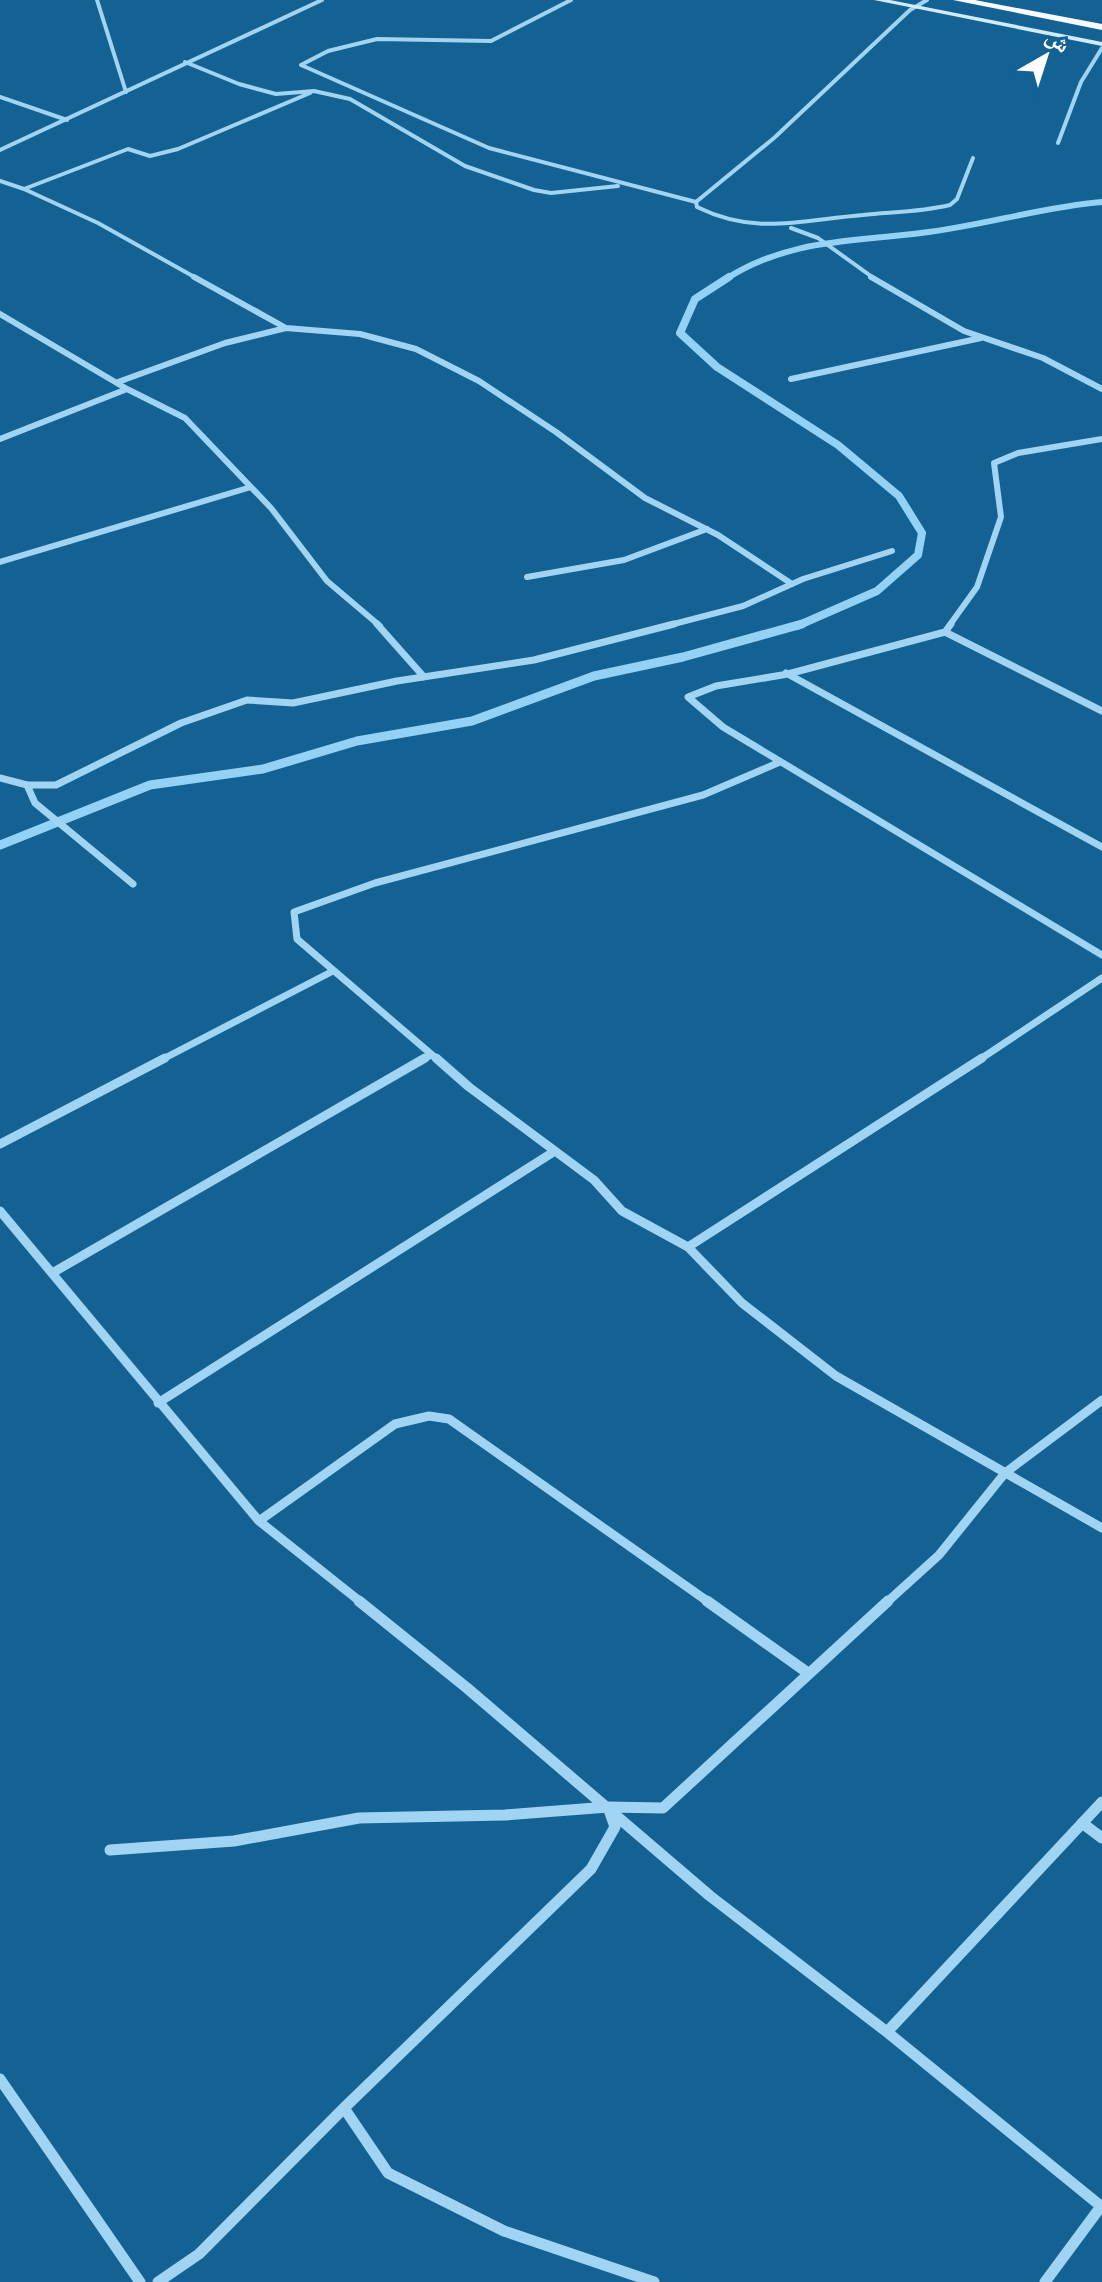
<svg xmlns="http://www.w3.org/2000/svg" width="1102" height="2282" viewBox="0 0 1102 2282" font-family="'Roboto Condensed','Noto Naskh Arabic',sans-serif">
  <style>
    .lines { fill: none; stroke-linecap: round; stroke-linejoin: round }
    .stream-far2 { stroke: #93d2f5; stroke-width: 6 }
    .stream-far1 { stroke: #93d2f5; stroke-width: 8 }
    .stream { stroke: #93d2f5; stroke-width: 9 }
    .minor-far4 { stroke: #a1d4f2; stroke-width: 4 }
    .minor-far3 { stroke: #a1d4f2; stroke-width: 6 }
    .minor-far2 { stroke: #a1d4f2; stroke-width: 7 }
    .minor-far1 { stroke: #a1d4f2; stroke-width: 9 }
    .minor { stroke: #a1d4f2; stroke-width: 11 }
    .secondary { fill: #d0ebfc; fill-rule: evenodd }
    .trunk { fill: #f6fbff; fill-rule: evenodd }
  </style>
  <rect width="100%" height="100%" fill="#136293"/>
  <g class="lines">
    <!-- stream-far2 -->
    <path class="stream-far2" d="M726,279C788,239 852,242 921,233C982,226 1041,207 1102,202"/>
    <!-- stream-far1 -->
    <path class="stream-far1" d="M729,277L695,299L680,333L717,367L838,445L899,496L922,533L918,555L877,591L797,626"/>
    <!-- stream -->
    <path class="stream" d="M0,845L150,785L263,769L357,741L472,721L594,676L683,657L802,624"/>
    <!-- minor-far4 -->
    <path class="minor-far4" d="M97,0L126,92
      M571,0L491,41L377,39L328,51L301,65L489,148L696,202L697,207C756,236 801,220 863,215C892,212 921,212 950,205L957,199L973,158
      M185,62L239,84L276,94L314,91L350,99L465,166L534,190L551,193L618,186
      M0,97L67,120
      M1058,143L1081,82L1102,48
      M0,150L322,0
      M0,181L24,189L128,149L150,156L178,149L310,93
      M24,189L98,223L198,279
      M696,202L774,138L910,10L927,0
      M791,228L818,238L875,279"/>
    <!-- minor-far3 -->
    <path class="minor-far3" d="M871,277L964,331L1043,358L1102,389
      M0,314L127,389L185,418L271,508L327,581L380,626
      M286,328L360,334L416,349L479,381L556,432L645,498L718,535L792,584
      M791,379L981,338
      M118,382L225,343L286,328L194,277
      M0,439L127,389
      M0,562L251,487
      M527,577L624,560L707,529
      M666,626L743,606L803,579L892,551
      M949,626L977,587L1001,517L994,463L1018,453L1102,439"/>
    <!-- minor-far2 -->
    <path class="minor-far2" d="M377,624L424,677
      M951,624L945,632L788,674L716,686L688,697L723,727L1102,955
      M945,632L1102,711
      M786,673L1102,847
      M0,778L27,785H56L181,723L247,700L293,703L397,681L534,660L674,624
      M27,785L35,803L133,884
      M161,1060L333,971
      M422,1060L431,1055
      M438,1060L297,939L294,912L375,883L703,795L780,762
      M979,1060L1102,978"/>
    <!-- minor-far1 -->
    <path class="minor-far1" d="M436,1058L469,1087L594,1180L622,1211L688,1247L742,1303L836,1376L1102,1528
      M0,1144L165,1058
      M0,1211L259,1521L362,1603
      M688,1247L982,1058
      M54,1272L425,1058
      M158,1403L555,1151
      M259,1521L395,1424L429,1416L449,1419L710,1603
      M886,1603L939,1555L1005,1473L1102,1400"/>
    <!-- minor -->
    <path class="minor" d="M359,1601L467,1688L710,1896L887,2032L1102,2207
      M707,1601L808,1673
      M1082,1823L1102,1838
      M110,1850L234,1841L359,1818L505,1815L608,1807L663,1808L888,1601
      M887,2032L1102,1802
      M0,2079L140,2282
      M344,2108L388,2173L504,2231L654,2282
      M158,2282L199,2254L344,2108L591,1869L615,1827L608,1807
      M1045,2282L1102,2205"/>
    <!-- secondary -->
    <path class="secondary" d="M874,0H890L1102,42V46Z"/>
    <!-- trunk -->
    <path class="trunk" d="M953,0H975L1102,24V30Z"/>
  </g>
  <!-- north arrow -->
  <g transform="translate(1046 56) rotate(39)" stroke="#136293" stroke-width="6" paint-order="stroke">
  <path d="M0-6L14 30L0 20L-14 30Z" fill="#ffffff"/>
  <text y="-12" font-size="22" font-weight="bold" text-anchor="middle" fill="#ffffff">ش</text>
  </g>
</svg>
